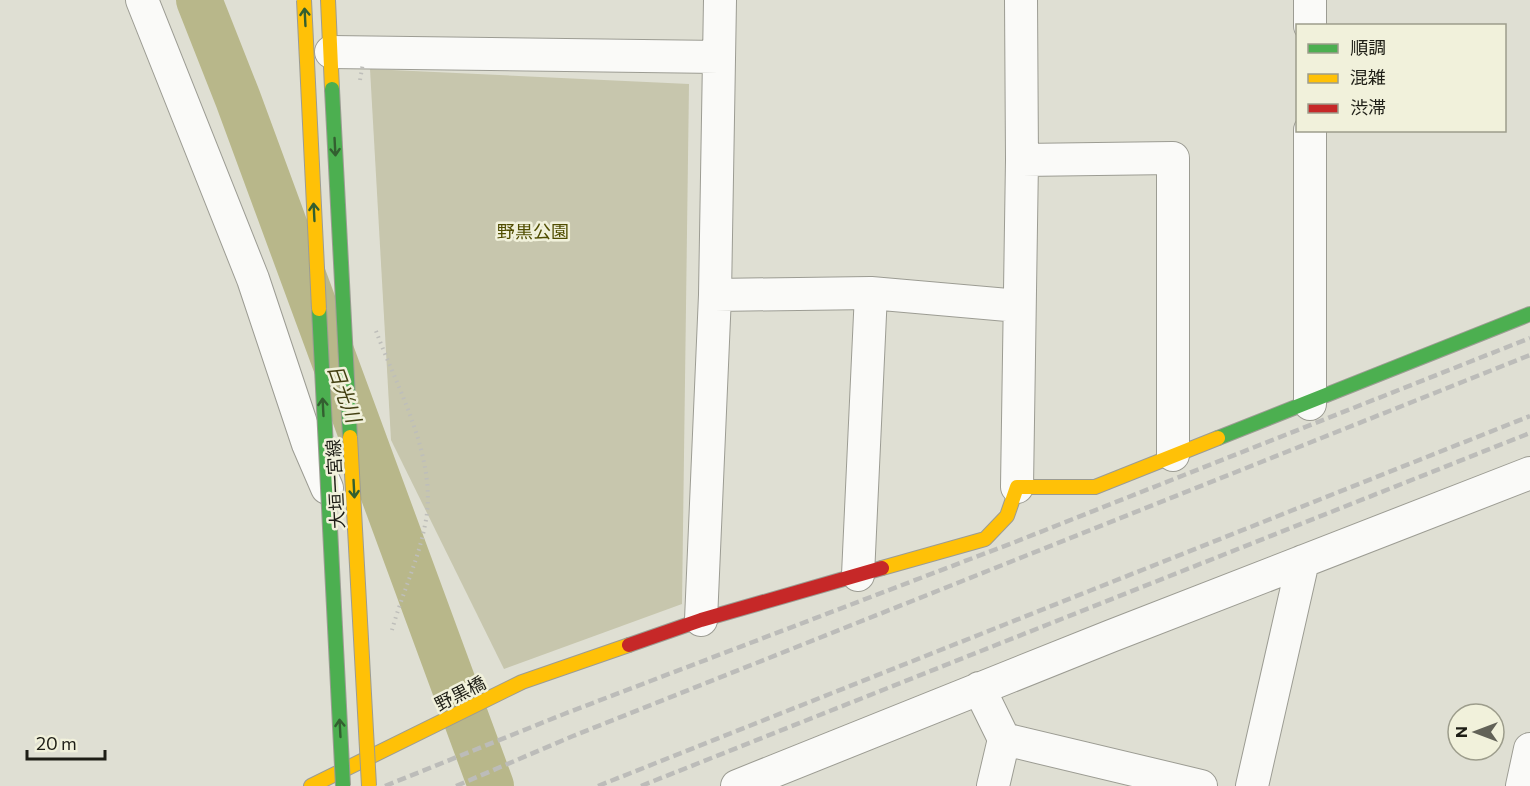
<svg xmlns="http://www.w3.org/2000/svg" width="1530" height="786" viewBox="0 0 1530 786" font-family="Commissioner,'Noto Sans JP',sans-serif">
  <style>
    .green { fill: #c7c6ad }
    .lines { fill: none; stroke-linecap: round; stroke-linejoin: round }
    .river { stroke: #b8b78a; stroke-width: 46 }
    .street-casing { stroke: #9c9c93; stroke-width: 34 }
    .fast-casing { stroke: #9c9c93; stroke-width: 16 }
    .slow-casing { stroke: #9c9c93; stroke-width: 16 }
    .jam-casing { stroke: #9c9c93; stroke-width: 16 }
    .street { stroke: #fafaf8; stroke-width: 32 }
    .fast { stroke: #4caf50; stroke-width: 14 }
    .slow { stroke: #ffc107; stroke-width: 14 }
    .jam { stroke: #c62828; stroke-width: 14 }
    .rail { stroke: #bcbcb9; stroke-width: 4.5; stroke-dasharray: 9 4.5; stroke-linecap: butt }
    .fast-bridge-casing { stroke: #9c9c93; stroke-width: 16; stroke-linecap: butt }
    .slow-bridge-casing { stroke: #9c9c93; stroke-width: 16; stroke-linecap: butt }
    .path-bridge { stroke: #bebeba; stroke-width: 4; stroke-dasharray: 1.5 4.5; stroke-linecap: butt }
    .fast-bridge { stroke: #4caf50; stroke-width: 14 }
    .slow-bridge { stroke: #ffc107; stroke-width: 14 }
    .oneway { stroke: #335f30 }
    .labels { text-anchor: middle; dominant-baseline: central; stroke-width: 5; stroke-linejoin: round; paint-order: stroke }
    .park-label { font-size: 18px; fill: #504d01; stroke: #f1f1db }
    .street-label { font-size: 18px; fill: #1e1e16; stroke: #f1f1db }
    .water-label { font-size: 20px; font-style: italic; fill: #444113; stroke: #f1f1db }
  </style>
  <rect width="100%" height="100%" fill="#dfdfd3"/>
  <!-- green -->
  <path class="green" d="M370,69L689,84L682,604L504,669L391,440Z"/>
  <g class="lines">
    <!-- river -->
    <path class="river" d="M199,0L238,99L491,786"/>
    <!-- street casing -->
    <g class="street-casing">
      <path id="street" d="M142,0L253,279L308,444L327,488
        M1310,26V0
        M331,52L719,57
        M1022,160L1173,158V455
        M715,295L871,293L1019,306
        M1310,404V130
        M1017,487L1022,160L1021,0
        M858,575L871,293
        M701,620L715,295L720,0
        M979,688L1004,739L993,786
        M1004,739L1201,786
        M737,786L1111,636L1530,473
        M1252,786L1303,561
        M1522,786L1530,749"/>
    </g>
    <!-- fast casing -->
    <g class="fast-casing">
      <path id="fast" d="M1218,438L1530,314"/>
    </g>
    <!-- slow casing -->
    <g class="slow-casing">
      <path id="slow" d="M328,0L332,89
        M882,568L985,539L1007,516L1017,487H1095L1218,438
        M311,786L522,682L629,645"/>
    </g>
    <!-- jam casing -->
    <g class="jam-casing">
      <path id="jam" d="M629,645L701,620L882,568"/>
    </g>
    <!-- street -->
    <use href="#street" class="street"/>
    <!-- fast -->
    <use href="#fast" class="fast"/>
    <!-- slow -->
    <use href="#slow" class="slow"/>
    <!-- jam -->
    <use href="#jam" class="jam"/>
    <!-- rail -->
    <path class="rail" d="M385,786L564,714L1015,542L1530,338
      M456,786L573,736L1530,355
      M598,786L1530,416
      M641,786L1530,433"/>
    <!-- fast-bridge casing -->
    <g class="fast-bridge-casing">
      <path id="fast-bridge" d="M332,89L350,437
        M319,309L343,786"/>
    </g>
    <!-- slow-bridge casing -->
    <g class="slow-bridge-casing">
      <path id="slow-bridge" d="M304,0L319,309
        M350,437L369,786"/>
    </g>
    <!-- path-bridge -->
    <path class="path-bridge" d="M360,80L363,63
      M376,331C398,390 439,461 425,525C418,561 402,594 392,630"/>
    <!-- fast-bridge -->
    <use href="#fast-bridge" class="fast-bridge"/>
    <!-- slow-bridge -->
    <use href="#slow-bridge" class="slow-bridge"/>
  </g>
  <!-- one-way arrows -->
  <defs><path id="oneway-shaft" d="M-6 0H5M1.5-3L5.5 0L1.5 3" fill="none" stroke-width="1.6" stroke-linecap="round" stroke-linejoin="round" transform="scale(1.5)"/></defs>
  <g class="oneway">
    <use href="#oneway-shaft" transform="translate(305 17) rotate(-93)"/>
    <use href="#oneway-shaft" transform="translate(335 147) rotate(87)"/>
    <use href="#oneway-shaft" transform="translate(314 212) rotate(-93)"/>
    <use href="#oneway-shaft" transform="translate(323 407) rotate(-93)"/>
    <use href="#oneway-shaft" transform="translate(354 489) rotate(87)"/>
    <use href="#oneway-shaft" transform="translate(340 728) rotate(-93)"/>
  </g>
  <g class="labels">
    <!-- park labels -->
    <g class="park-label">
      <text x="533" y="231">野黒公園</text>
    </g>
    <!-- street labels -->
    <g class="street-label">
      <text transform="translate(335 484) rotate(-93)">大垣一宮線</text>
      <text transform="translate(460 693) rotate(-27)">野黒橋</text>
    </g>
    <!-- water labels -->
    <g class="water-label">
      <text transform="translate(345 393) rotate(70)">日光川</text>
    </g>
  </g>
  <!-- legend -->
  <rect x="1296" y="24" width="210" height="108" fill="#f1f1db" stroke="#9d9d8c" stroke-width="1.5"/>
  <rect x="1308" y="44" width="30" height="9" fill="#4caf50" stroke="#9d9d8c" stroke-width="1.5"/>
  <text x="1350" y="54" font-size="18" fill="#1e1e16">順調</text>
  <rect x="1308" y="74" width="30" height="9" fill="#ffc107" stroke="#9d9d8c" stroke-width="1.5"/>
  <text x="1350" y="84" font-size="18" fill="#1e1e16">混雑</text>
  <rect x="1308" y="104" width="30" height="9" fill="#c62828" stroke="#9d9d8c" stroke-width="1.5"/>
  <text x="1350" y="114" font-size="18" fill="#1e1e16">渋滞</text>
  <!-- north arrow -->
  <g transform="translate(1476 732) rotate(270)"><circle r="28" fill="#f1f1db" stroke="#9d9d8c" stroke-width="1.5"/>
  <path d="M0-4.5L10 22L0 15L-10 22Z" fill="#626258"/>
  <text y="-9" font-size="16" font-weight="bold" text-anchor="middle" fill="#1e1e16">N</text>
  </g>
  <!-- scale -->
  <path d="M27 750v9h78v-9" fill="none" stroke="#1e1e16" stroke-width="3"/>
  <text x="36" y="750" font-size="18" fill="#1e1e16" stroke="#f1f1db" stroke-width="4.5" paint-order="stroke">20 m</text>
</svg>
